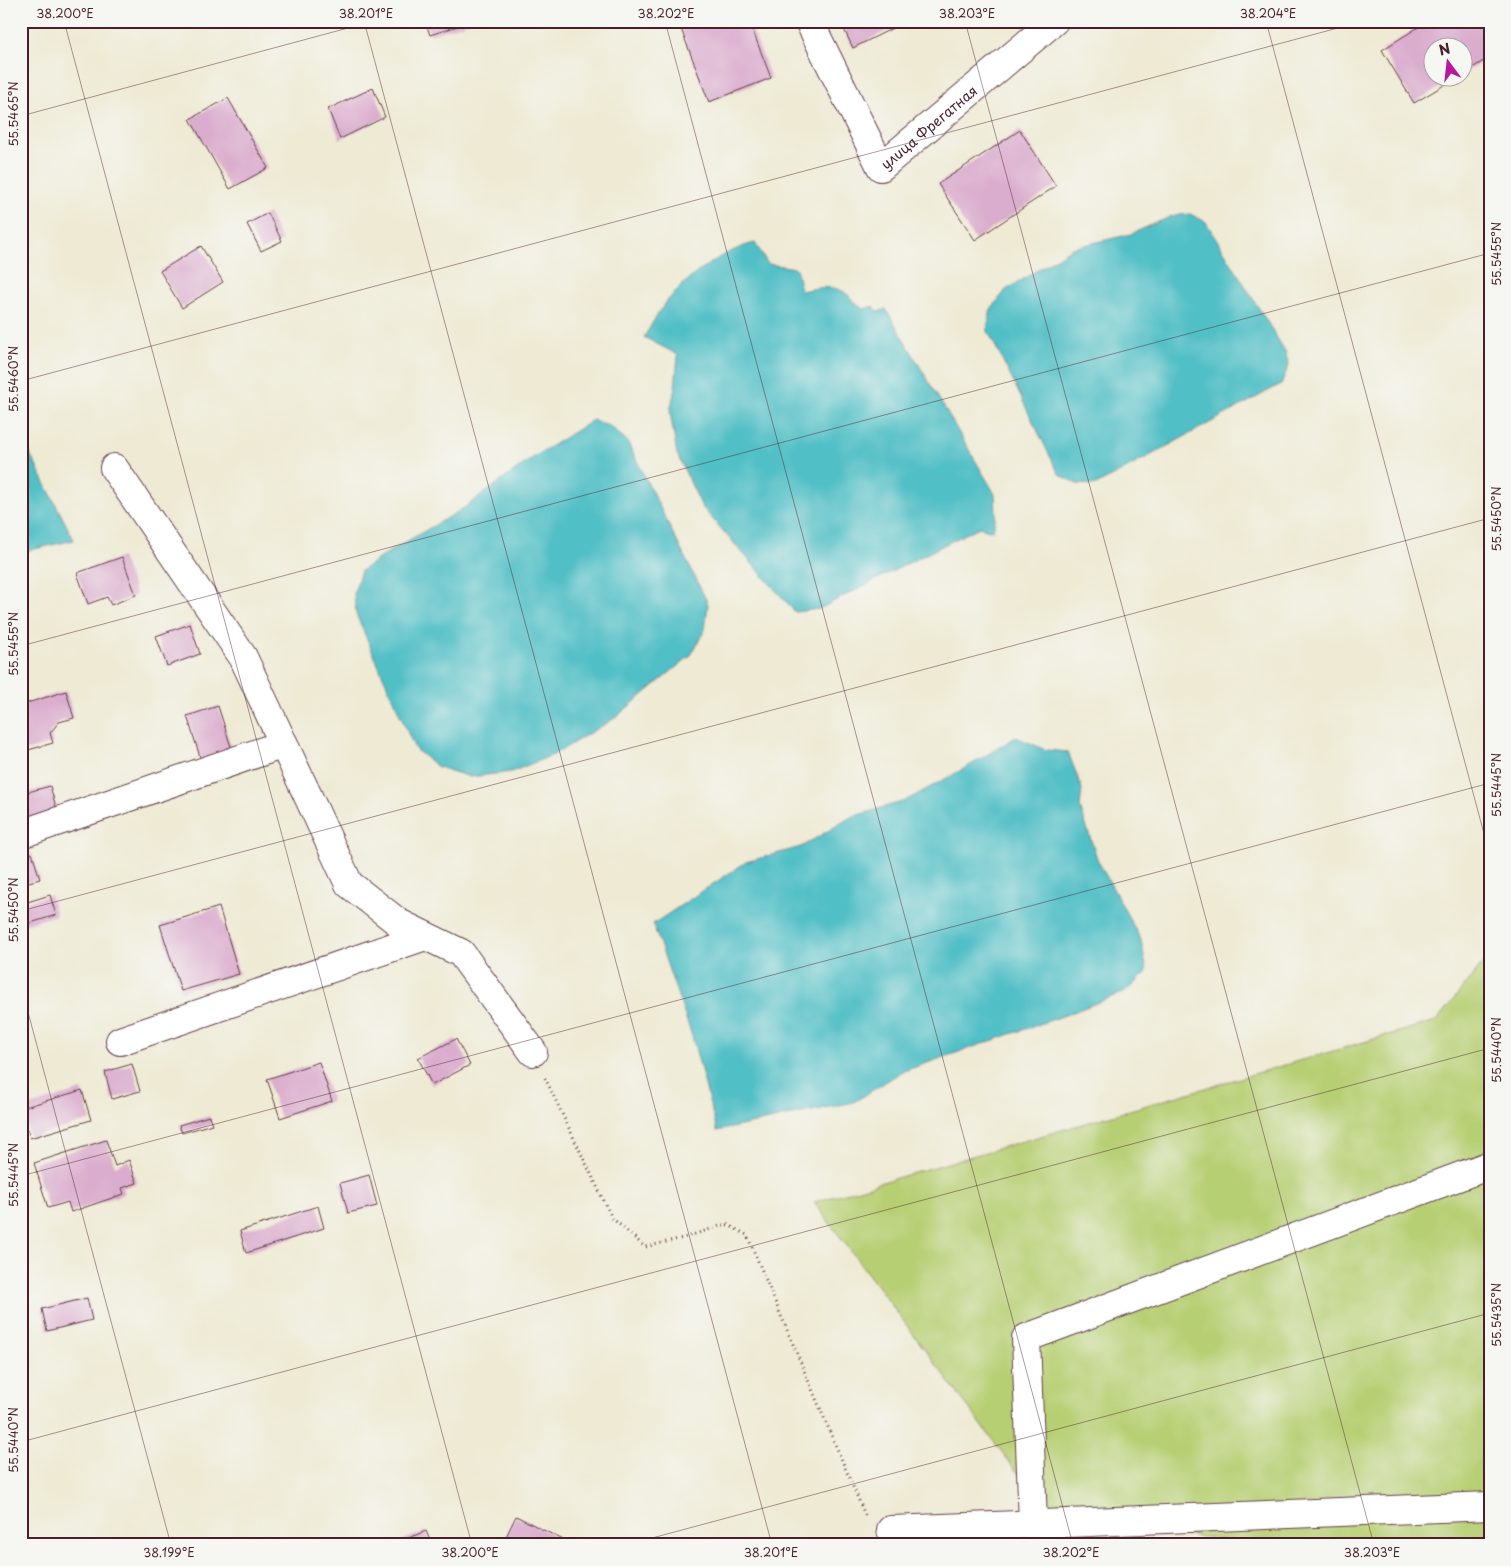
<svg xmlns="http://www.w3.org/2000/svg" width="1511" height="1566" viewBox="0 0 1511 1566" font-family="'Playpen Sans',sans-serif">
  <style>
    .green { fill: #b7cf73; stroke: #80774f }
    .water { fill: #51bfc6; stroke: #4e6f78 }
    .building { fill: #daaccd }
    .lines { fill: none; stroke-linecap: round; stroke-linejoin: round }
    .minor-casing { stroke: #633d44; stroke-width: 30 }
    .path { stroke: #633d44; stroke-width: 3; stroke-dasharray: 1 4; stroke-linecap: butt }
    .minor { stroke: #fff; stroke-width: 28 }
    .ticks { fill: none; stroke: #4a1f2b; stroke-width: 1; stroke-opacity: 0.45 }
    .labels { text-anchor: middle; dominant-baseline: central; stroke-width: 5; stroke-linejoin: round; paint-order: stroke }
    .street-label { font-size: 14px; fill: #4a1f2b; stroke: #f6f6f2 }
    .neatline { fill: none; stroke: #4a1f2b; stroke-width: 2 }
    .ticks-label { font-size: 12px; text-anchor: middle; fill: #4a1f2b }
  </style>
  <rect width="100%" height="100%" fill="#f6f6f2"/>
  <filter id="ink" filterUnits="userSpaceOnUse"><feTurbulence type="fractalNoise" baseFrequency=".02" numOctaves="2"/><feDisplacementMap in="SourceGraphic" scale="10" xChannelSelector="R" yChannelSelector="G"/><feConvolveMatrix kernelMatrix="1 2 1 2 8 2 1 2 1" color-interpolation-filters="sRGB"/></filter>
  <filter id="wash" filterUnits="userSpaceOnUse"><feTurbulence type="fractalNoise" baseFrequency=".0096" numOctaves="4" result="noise"/><feDisplacementMap in="SourceGraphic" scale="20" xChannelSelector="R" yChannelSelector="G"/><feGaussianBlur stdDeviation="1.12" result="paint"/><feColorMatrix in="noise" values="0 0 0 0 0 0 0 0 0 0 0 0 0 0 0 0 0 1.4 0 .05"/><feComposite in="paint" operator="in"/></filter>
  <g filter="url(#wash)">
    <rect width="100%" height="100%" fill="#eeead4"/>
    <!-- green -->
    <path class="green" d="M1490,955V1545H1260L1050,1516L814,1202L1436,1021Z"/>
    <!-- water -->
    <path class="water" d="M1190,214L1206,222L1285,351L1289,365L1281,384L1096,485L1077,484L1059,474L987,329L991,309L1006,290L1072,248L1131,234L1172,216Z
      M755,243L768,264L796,268L801,291C817,288 836,283 849,296C854,301 857,305 864,309L873,306L878,312L886,309L995,494L996,514L993,531L979,527L819,609L795,612L702,507L677,454L670,412L675,388L678,355L644,337C651,326 657,314 665,304C685,278 723,250 755,243Z
      M593,420L611,427L627,441L708,604L705,630L691,655L615,718L553,755L511,772L470,777L438,767L415,749L356,614L354,592L361,571L387,553L464,508L534,457Z
      M21,436L74,540L21,552Z
      M1016,737L1046,750L1068,752L1082,789L1080,807L1098,861L1141,940L1147,972L1125,992L1060,1017L901,1072L854,1102L717,1131L692,1036L653,924L746,862L801,847L851,817L905,801L967,767Z"/>
    <g id="blocks">
      <!-- building -->
      <path class="building" d="M425,21H470V22L430,35Z
        M678,21H749L771,78L709,102Z
        M840,21H892L895,27L853,48Z
        M1428,21H1490V57L1464,73V48H1434V78H1456L1414,103L1382,50Z
        M373,88L385,117L340,139L328,109Z
        M228,98L268,168L230,189L190,119Z
        M1020,130L1056,186L975,240L938,184Z
        M268,213L282,241L261,251L247,224Z
        M201,246L223,282L182,308L160,271Z
        M122,557L136,595L111,605L107,597L88,604L77,573Z
        M190,624L200,654L167,666L156,636Z
        M66,691L74,718L59,722L50,733L53,743L21,752V705Z
        M218,706L233,753L202,763L187,716Z
        M50,786L58,814L21,824V794Z
        M32,853L40,879L21,884V857Z
        M50,895L56,915L21,926V904Z
        M219,907L239,974L181,991L160,925Z
        M456,1039L470,1065L432,1085L418,1058Z
        M319,1062L332,1101L280,1118L267,1079Z
        M132,1064L140,1091L112,1099L105,1072Z
        M82,1090L91,1120L30,1138L22,1108Z
        M209,1116L212,1124L182,1133L179,1125Z
        M106,1140L115,1166L129,1160L137,1183L122,1188L124,1194L71,1212L68,1202L48,1208L34,1163Z
        M369,1175L377,1206L348,1213L340,1183Z
        M318,1206L324,1228L246,1253L240,1231Z
        M87,1298L92,1320L47,1331L42,1309Z
        M516,1516L573,1545H502Z
        M426,1531L432,1545H397L396,1543Z"/>
    </g>
  </g>
  <g filter="url(#ink)">
    <use href="#blocks" fill-opacity="0" stroke="#633d44" stroke-width="1"/>
    <g class="lines">
      <!-- minor casing -->
      <g class="minor-casing">
        <g id="minor">
          <path id="s1" d="M809,21L881,167L1054,21"/>
          <path d="M114,468L243,657L349,884L399,923L461,953L533,1052"/>
          <path d="M21,834L284,744"/>
          <path d="M120,1041L425,936"/>
          <path d="M1033,1524L1026,1338L1490,1165"/>
          <path d="M891,1530L1490,1506"/>
        </g>
      </g>
      <!-- path -->
      <path class="path" d="M545,1078L612,1218L645,1247L683,1238L726,1224L747,1235L865,1515"/>
      <!-- minor -->
      <use href="#minor" class="minor"/>
    </g>
  </g>
  <!-- ticks -->
  <path class="ticks" d="M64,21L472,1545M364,21L772,1545M665,21L1073,1545M965,21L1374,1545M1266,21L1490,856M21,116L374,21M21,381L1364,21M21,646L1490,253M21,911L1490,518M21,986L171,1545M21,1176L1490,783M21,1442L1490,1048M626,1545L1490,1313"/>
  <g class="labels">
    <!-- street labels -->
    <g class="street-label">
      <text stroke="none"><textPath href="#s1" startOffset="225">улица Фрегатная</textPath></text>
    </g>
  </g>
  <!-- margin -->
  <rect width="1511" height="1566" fill="none" stroke="#f6f6f2" stroke-width="55"/>
  <!-- north arrow -->
  <g transform="translate(1448 62) rotate(345)"><circle r="24" fill="#f6f6f2" stroke="#b1a0a2"/>
  <path d="M0-4L9 19L0 12L-9 19Z" fill="#b5179e"/>
  <text y="-8" font-size="14" font-weight="bold" text-anchor="middle" fill="#4a1f2b">N</text>
  </g>
  <rect x="28" y="28" width="1456" height="1510" class="neatline"/>
  <g class="ticks-label">
    <text x="65" y="18">38.200°E</text>
    <text x="366" y="18">38.201°E</text>
    <text x="666" y="18">38.202°E</text>
    <text x="967" y="18">38.203°E</text>
    <text x="1268" y="18">38.204°E</text>
    <text transform="translate(14 114) rotate(-90)" y="4">55.5465°N</text>
    <text transform="translate(1497 254) rotate(-90)" y="4">55.5455°N</text>
    <text transform="translate(14 379) rotate(-90)" y="4">55.5460°N</text>
    <text transform="translate(1497 519) rotate(-90)" y="4">55.5450°N</text>
    <text transform="translate(14 644) rotate(-90)" y="4">55.5455°N</text>
    <text transform="translate(1497 785) rotate(-90)" y="4">55.5445°N</text>
    <text transform="translate(14 910) rotate(-90)" y="4">55.5450°N</text>
    <text transform="translate(1497 1050) rotate(-90)" y="4">55.5440°N</text>
    <text transform="translate(14 1175) rotate(-90)" y="4">55.5445°N</text>
    <text transform="translate(1497 1315) rotate(-90)" y="4">55.5435°N</text>
    <text transform="translate(14 1440) rotate(-90)" y="4">55.5440°N</text>
    <text x="169" y="1557">38.199°E</text>
    <text x="470" y="1557">38.200°E</text>
    <text x="771" y="1557">38.201°E</text>
    <text x="1071" y="1557">38.202°E</text>
    <text x="1372" y="1557">38.203°E</text>
  </g>
</svg>
